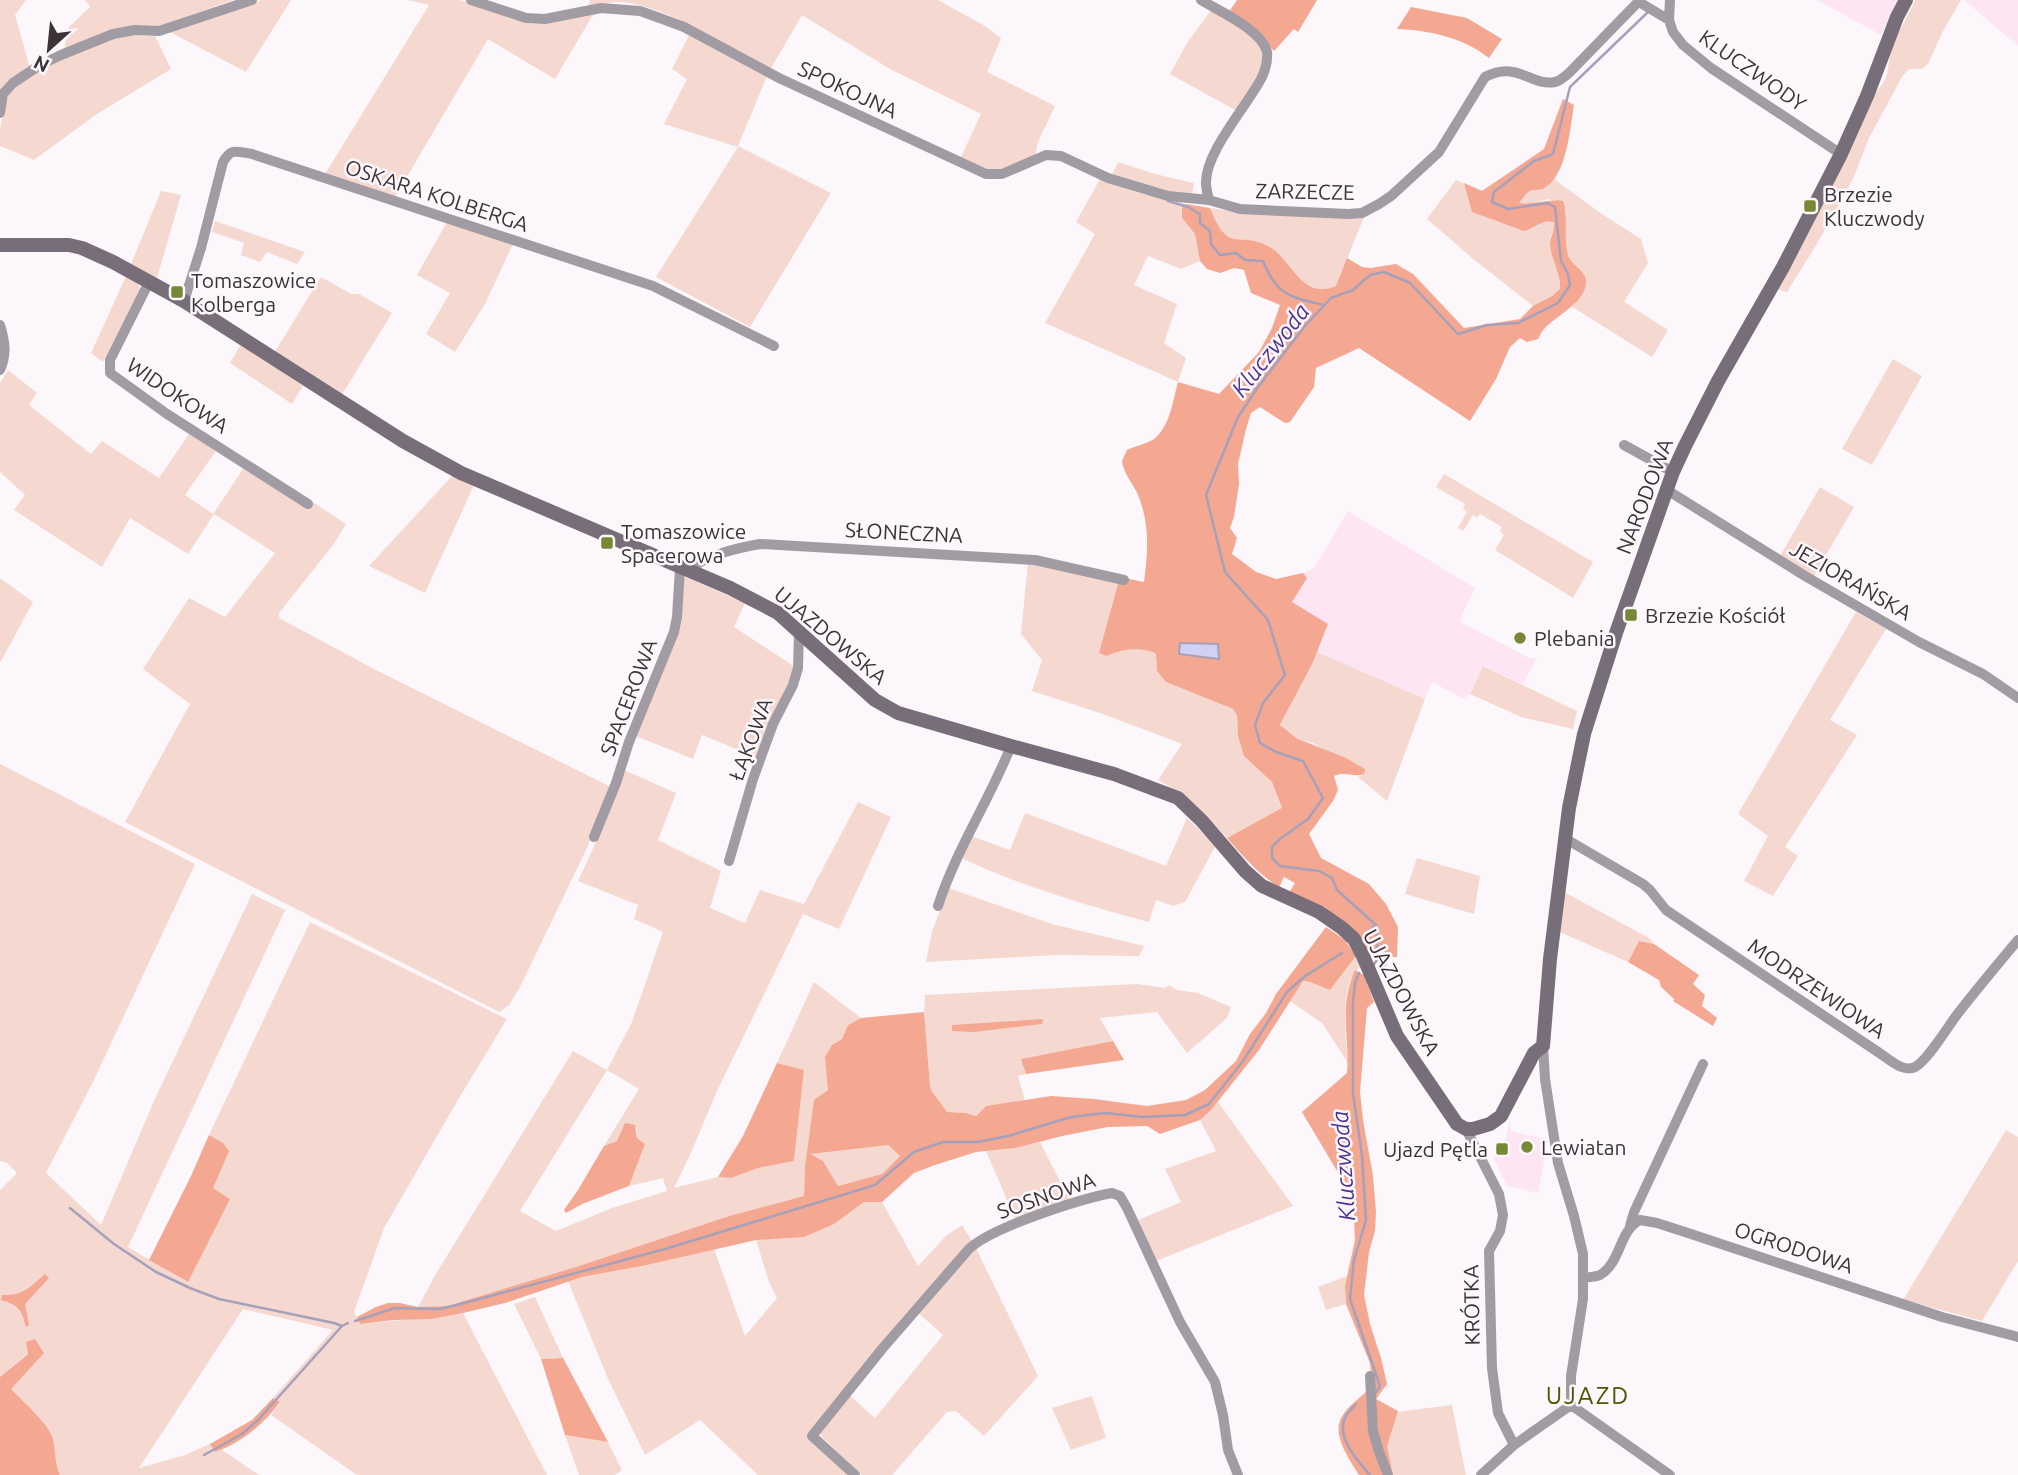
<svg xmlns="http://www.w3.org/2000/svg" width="2018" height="1475" viewBox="0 0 2018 1475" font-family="Ubuntu,sans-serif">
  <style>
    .built { fill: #fee5f3 }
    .green { fill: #f5d9d0; fill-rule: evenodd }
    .forest { fill: #f4a791; fill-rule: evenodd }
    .water { fill: #d2d0f3; stroke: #a5a1bb; stroke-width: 2 }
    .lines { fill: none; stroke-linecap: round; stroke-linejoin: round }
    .stream { stroke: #a5a1bb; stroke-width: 2.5 }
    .street { stroke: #a19ba3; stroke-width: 10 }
    .secondary { stroke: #776e7a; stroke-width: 14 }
    .poi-dot { fill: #788837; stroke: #fcf7fa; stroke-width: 2.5 }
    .labels { text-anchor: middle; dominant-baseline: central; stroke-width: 5; stroke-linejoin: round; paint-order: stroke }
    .street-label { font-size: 21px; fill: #3c3339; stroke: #fcf7fa }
    .poi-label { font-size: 21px; fill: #3c3339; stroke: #fcf7fa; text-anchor: start }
    .water-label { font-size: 23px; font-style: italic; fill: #493394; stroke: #fcf7fa }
    .quarter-label { font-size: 24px; letter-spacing: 2px; fill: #4b5703; stroke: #fcf7fa }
  </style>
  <rect width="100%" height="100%" fill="#fcf7fa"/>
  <!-- built -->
  <path class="built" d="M1817,0H1898L1881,35Z
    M1964,0H2018V46Z
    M1348,511L1475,588L1460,620L1462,623L1530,658H1537L1523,684L1484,666L1466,700L1432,682L1425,699L1317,652L1328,624L1292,602L1307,578L1303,573L1314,568Z
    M1510,1120L1511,1131L1548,1140L1538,1193L1507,1186L1493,1157L1503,1150Z"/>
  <!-- green -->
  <path class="green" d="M0,0H26L15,15L30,68L2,90H0Z
    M85,0H233L156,27L64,50L69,27L90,7Z
    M262,0H291L246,72L168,31Z
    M408,0H458L478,3L532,24L594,13L555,79L488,39L395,197L325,174L429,5Z
    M590,0H938L985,26L1001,38L987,72L1055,106L1037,144L1036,154L1001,171L985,172L960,159L981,114L890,69L802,15L770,70C728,47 669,6 621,2C611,2 599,4 589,5Z
    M1915,0H1961L1942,33L1928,64L1922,69H1909L1903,75L1869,138L1853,179L1818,242L1787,292L1777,289L1875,93C1891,76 1886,71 1891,52C1896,34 1908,17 1915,0Z
    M1211,10L1226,18L1256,38L1265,53L1261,77L1237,111L1170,74L1187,43Z
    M690,33L767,76L738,146L831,193L750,327L656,277L738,147L664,124L687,79L672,69Z
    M121,35L155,36L171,69L97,114L34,160L0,146V129L8,92L49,64Z
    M1118,162L1155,174L1194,183L1192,195H1181L1111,177Z
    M1100,179L1136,192L1186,204L1182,208V218L1195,234L1200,261L1181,269L1148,256L1134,285L1177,304L1164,343L1186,358L1178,382L1045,323L1095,234L1076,222Z
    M1554,179L1602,214L1641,239L1648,263L1624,302L1668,330L1652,357L1571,306L1582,294L1584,276C1580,272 1575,267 1572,263C1562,249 1566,226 1566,210L1549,199L1529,204L1518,203L1529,191L1545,188Z
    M1456,180L1482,191L1464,184L1532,229C1539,223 1544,220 1554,222C1555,230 1550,236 1550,245C1551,260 1561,273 1560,289L1552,296L1533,306L1472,258L1427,219Z
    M161,191L181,195L157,278L131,264Z
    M1210,208L1250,214H1365L1336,287C1302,301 1293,261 1270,247C1239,229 1229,258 1210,208Z
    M215,221L305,252L297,264L267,252L260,262L241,255L244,243L212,232Z
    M447,222L513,244L485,304L455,352L426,334L450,293L417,275Z
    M127,274C135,279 140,281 140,291L103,362L91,353Z
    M321,277L351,294H359L392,313L341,396L274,353Z
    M241,344L303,386L292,404L230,363Z
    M1893,359L1922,376L1872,465L1842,449Z
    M8,370L37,393L29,405L91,454L102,441L159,478L189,434L216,451L185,495L213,514L249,460L346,524L333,545L279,613V618L376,670L609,786L608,796L587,848L520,987L509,1005L499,1012L125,822L190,704L143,669L189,598L225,617L275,553L214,514L188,554L130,518L102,567L14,510L25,495L0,472V383Z
    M454,474L474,485L425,593L369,566Z
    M1444,474L1593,562L1573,598L1495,550L1504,535L1500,531L1502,527L1480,514L1477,518L1473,515L1463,531L1458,528L1467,512L1463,509L1465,504L1436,487Z
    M1820,487L1854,507L1814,576L1779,558Z
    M1028,562L1120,577L1107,656C1121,648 1142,646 1156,654L1157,671L1166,682L1233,709L1237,715L1238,736L1260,770L1272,782L1282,809L1227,838C1203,812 1189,797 1158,780L1182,744L1103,714L1032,691L1042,660L1021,634Z
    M683,576L745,603L734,627L795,667L756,757L702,735L693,759L636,736L676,632Z
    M0,578L33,602L0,663Z
    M1856,612L1886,629L1830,720L1857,735L1785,847L1798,856L1773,896L1744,881L1768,836L1738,814Z
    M1317,652L1425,699L1387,801L1358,777L1364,774L1313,743L1296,738L1280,726Z
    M1483,666L1577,711L1573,729L1521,717L1470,694Z
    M0,764L195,864L93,1082L46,1173L101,1225L154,1101L252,894L285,910L128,1247L187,1282L230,1199L213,1188L223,1143L209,1135L310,922L507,1019L459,1098L384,1228L354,1312L360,1324C395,1320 429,1319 463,1313L547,1475H357L271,1415L280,1403L273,1398L333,1330L243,1309L139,1468L185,1455L210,1444L215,1452L222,1450L259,1475H60C54,1461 56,1447 52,1436C45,1420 23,1402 10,1389L28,1353L0,1377V1190L17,1173L7,1163L0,1161Z
    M624,770L676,793L658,840L721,871L710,908L745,923L760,890L804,904L858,802L891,817L839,929L803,914L717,1091L690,1155L674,1188L718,1177L731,1178L758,1168L794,1161L804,1070L777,1063L814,982L861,1018L848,1025L842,1039L832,1045L888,1145L900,1156L882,1174L838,1186L823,1162L805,1167L804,1196L729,1216L579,1266L447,1306L418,1307L437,1272L573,1051L607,1070L632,1022L663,932L634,919L638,905L578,881L596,842ZM607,1070L639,1089L604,1146L617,1141L637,1128V1138L645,1144L629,1186L663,1178L667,1191L612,1208L556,1231L520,1211Z
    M1025,813L1166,866L1187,818L1216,845L1185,902L1173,906L1156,900L1149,922C1085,905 1021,886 961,858L971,836L1010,850Z
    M1417,858L1480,876L1474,914L1405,894Z
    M948,888L1052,924L1144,946L1139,956L1057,955L926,962L932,932Z
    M1564,892L1649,938L1654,944L1639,941L1628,962L1560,932Z
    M1356,956L1361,967C1338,979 1346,1041 1348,1063L1322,1023L1290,1001L1303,981L1310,982L1330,990Z
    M1137,984L1165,988L1169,985L1177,990L1198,993L1231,1007L1227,1018L1187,1053L1157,1012L1100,1018L1113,1041L1022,1059L1026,1074L1018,1076L1025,1101L986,1106L976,1116L966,1113L947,1112L931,1090L930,1085L924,1012L925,995Z
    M1218,1102L1293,1206L1156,1261L1138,1220L1181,1202L1165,1169L1216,1151L1200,1120Z
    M2006,1130L2018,1137V1261L1982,1321L1903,1300Z
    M1040,1142L1070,1201L1015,1219L986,1151L1016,1148Z
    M864,1201L882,1202L918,1266L947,1235L962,1225L975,1246L1038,1376L984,1436L956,1411L947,1412L892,1475H862L821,1436V1430L849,1395L875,1418L943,1335L914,1309L811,1434L850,1475H758L700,1420L645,1455L609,1381L568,1281L582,1277L647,1265L714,1249L745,1336L777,1298L769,1282L756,1240L777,1238L834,1224Z
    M1347,1276L1345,1286L1346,1304L1326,1310L1318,1287Z
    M535,1297L563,1358L541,1359L514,1304Z
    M1092,1396L1106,1438L1071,1450L1052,1408Z
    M1452,1405L1466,1475H1393L1387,1446L1396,1412Z
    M565,1435L608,1442L622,1470L615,1475H579Z"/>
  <!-- forest -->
  <path class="forest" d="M1237,0H1317L1298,32L1294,29L1274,51L1256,31L1229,12Z
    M1411,7L1467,18L1502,39L1489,58C1464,38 1429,30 1397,29Z
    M1563,99L1574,105C1570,128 1567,173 1546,187C1541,191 1535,189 1530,191C1526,193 1522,199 1519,203C1533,205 1547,199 1563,201C1569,218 1563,237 1568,255C1571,265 1586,271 1586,281C1587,302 1555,316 1544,329C1541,332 1540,336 1538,339L1527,342L1520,338L1510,347L1496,379L1470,421L1359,348L1316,368L1314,387L1290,422L1285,423L1260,407L1251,413L1246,429L1238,464L1239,484L1234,517L1230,528L1237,538L1232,554L1256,572L1276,579L1303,573L1307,578L1292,602L1328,624L1313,662L1280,725L1296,738L1346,758L1365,769L1364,774C1354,778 1344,771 1334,776L1338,790L1333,801L1309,834L1321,858L1369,884L1386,904L1398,927L1397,957H1386L1387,972L1356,936L1325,907L1289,893L1295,883L1284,877L1279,887C1258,874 1243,856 1227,838L1282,808L1272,782L1244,756L1238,736L1237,715L1233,709L1166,682L1157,671L1156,654C1142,646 1121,649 1107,656L1099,653L1120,577L1144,582C1148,553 1150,523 1138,495C1133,483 1124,475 1122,461L1127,450C1136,446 1146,444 1154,439C1170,427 1173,400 1178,382L1219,394L1259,352L1272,328L1280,305L1251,293L1244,270L1234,268L1220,273L1207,269L1200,261L1195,234L1182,218V208L1186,204L1210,208C1229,257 1239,229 1270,247C1293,261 1302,301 1336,286L1347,258L1362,267L1371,268L1396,264L1413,274L1464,328L1520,319L1533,306L1552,296L1560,289C1561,273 1551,260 1550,245C1550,237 1555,231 1554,222C1541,219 1536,228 1524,231L1472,212L1464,183L1482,191L1544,149Z
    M1326,927L1345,940L1356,956L1330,990L1310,982L1303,981L1259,1050L1211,1110L1200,1120L1160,1134L1147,1126L1108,1127L1062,1136L1016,1148L976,1152L935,1165L914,1173L882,1202H864L834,1224L804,1237L756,1240L647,1265L582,1277L505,1303L463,1313L431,1319L394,1320L360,1324L357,1317L376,1307L388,1303H400L418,1307L447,1306L579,1266L729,1216L804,1196L805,1167L814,1100L828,1090L825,1057L832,1045L842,1039L848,1025L861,1018L924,1012L930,1085L931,1090L947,1112L966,1113L976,1116L986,1106L1051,1096L1094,1099L1147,1106L1186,1100L1205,1090L1236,1061L1250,1034L1266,1013L1276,994ZM888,1145L900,1156L882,1174L838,1186L823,1161L810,1154Z
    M1639,941L1654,944L1699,975L1693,984L1705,995L1702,1006L1717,1018L1713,1026L1673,1001L1674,999L1661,987L1659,980L1628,962Z
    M1355,970L1364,975L1374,1002L1367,1008L1360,1092L1363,1120L1373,1176L1376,1212L1375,1231L1369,1252L1364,1295L1370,1324L1381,1358L1387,1384L1376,1399L1398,1411L1387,1446L1393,1475H1391L1380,1448L1370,1363L1346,1304L1345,1286L1355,1240L1353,1198L1302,1112L1347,1073C1350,1034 1338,1009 1355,970Z
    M1043,1019L1042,1024L974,1032L952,1031V1025Z
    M1113,1041L1124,1060L1026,1074L1021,1059Z
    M777,1063L804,1070L794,1161L758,1168L731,1178L718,1177L743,1136Z
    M625,1123L635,1125L637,1138L645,1144L629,1186L582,1204L566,1213L564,1210L578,1190L604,1146L617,1141Z
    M209,1135L223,1143L229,1151L213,1188L230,1199L188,1282L149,1260L191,1176Z
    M45,1274L49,1278L25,1304L29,1325L26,1327C21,1308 19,1306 1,1300L2,1295C23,1296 30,1287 45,1274Z
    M35,1339L44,1353L11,1389C23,1402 45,1420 52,1436C56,1448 54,1461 60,1475H0V1377L28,1354L26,1342Z
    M563,1358L608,1442L565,1435L541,1359Z
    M1367,1391L1384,1475H1359C1349,1459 1330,1433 1343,1415C1348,1406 1359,1399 1367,1391Z
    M273,1398L280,1402C264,1424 241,1443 215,1452L210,1444L252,1420Z"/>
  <!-- water -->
  <path class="water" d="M1180,643L1218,644L1219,659L1179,654Z"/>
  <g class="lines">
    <!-- stream -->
    <path class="stream" d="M1168,201L1188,207L1200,214V223L1210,231L1211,244L1220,255L1236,253L1245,260L1263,261C1277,296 1290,297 1324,305
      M1365,934L1376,925
      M1373,966L1378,958L1376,925L1337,890L1332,878L1319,871L1280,866L1272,858V847L1280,839L1308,819L1323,798L1303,761L1276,752L1260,743L1255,725L1263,703L1285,675L1268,620L1225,572L1206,495L1238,417L1258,387L1304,327L1331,298L1353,290L1370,275L1384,272L1410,283L1458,334L1487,325L1518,323L1558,303L1570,285L1568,274L1561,261L1555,207L1547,203L1508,209L1492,202L1494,192L1534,161L1553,154L1570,87L1648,12
      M1359,973L1355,983L1353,1003V1093L1362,1156L1366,1220L1354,1260L1350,1299L1380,1386L1376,1392
      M70,1208L114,1244L156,1272L190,1288L219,1299L334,1323L342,1326
      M355,1321L395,1308L439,1309L457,1305L665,1249L875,1185L914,1152L943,1142H978L1008,1136L1071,1117L1105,1113L1143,1117L1185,1115L1209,1104L1243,1061L1287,992L1305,976L1342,953
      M1356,1404C1353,1408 1347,1413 1345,1418C1336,1438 1358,1461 1370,1475
      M204,1455L242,1434L258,1420L342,1326L348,1323"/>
    <!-- street -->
    <path class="street" d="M471,0L526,18L545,19L601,8L640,11L657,17L684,27L779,78L986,174H1002L1046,155L1061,156L1108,178L1168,196L1209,200L1240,209L1348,214L1362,213L1379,204L1391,196L1439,152L1485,77C1518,60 1531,87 1555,82C1560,81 1565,76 1569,73L1640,0
      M1201,0C1219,11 1262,30 1267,52C1268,62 1265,71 1261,79C1246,107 1205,153 1206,183C1206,189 1208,195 1209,200
      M1670,0L1669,20L1673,32L1683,45L1711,68L1841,154
      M1639,2L1669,20
      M0,113L3,94L13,83L40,65L61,55L113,34L135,30L159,31L252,0
      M149,282L110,360V373L167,414L308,504
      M184,301L201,248L223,162C232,147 237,152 252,154L653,286L774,346
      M0,325C5,341 7,355 0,370
      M1624,445L1673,472
      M1667,490L1805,576L1919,642L1983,674L2018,698
      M686,570C711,555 731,549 760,544L1035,560L1124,580
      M594,837L616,783L629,742L674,632L677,617L680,568
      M1566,839L1643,884L1650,890L1666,910L1881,1054C1890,1060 1904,1073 1915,1067C1927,1061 1947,1028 1956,1016C1976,990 1997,965 2018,940
      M729,861L753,779L773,724L793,685L798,668L799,632
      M938,906C956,850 989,801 1011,746
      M1543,1046L1545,1079L1558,1163L1574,1216L1583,1254V1299L1571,1376V1405
      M1466,1129L1499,1194L1503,1215L1500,1231L1489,1251L1492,1368L1498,1413L1514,1445
      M1630,1226L1634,1212L1703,1064
      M1584,1278C1588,1277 1596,1277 1600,1275C1621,1263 1619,1230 1640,1220L1657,1223L1691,1234L1942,1317L2018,1337
      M1370,1376L1373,1431L1379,1452L1388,1475
      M1571,1405L1670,1475
      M855,1475L812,1436L882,1349L968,1250C989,1228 1080,1199 1112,1193L1120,1196L1127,1208L1180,1322L1215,1382L1223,1415L1228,1450L1238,1475
      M1481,1475L1514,1445L1571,1405"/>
    <!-- secondary -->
    <path class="secondary" d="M0,245H69L82,248L113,262L184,301L403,441L461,473L730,588L778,613L875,700L898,713L1011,746L1114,774L1178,798L1202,821L1245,871L1262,886L1319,912L1342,928L1354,939L1363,956L1397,1036L1457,1124L1466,1129H1473L1490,1124L1501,1116L1534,1053L1543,1046L1550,959L1569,808L1584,734L1616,633L1673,472L1685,446L1718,381L1783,267L1841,154L1867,96L1897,17L1906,0"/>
  </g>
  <!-- markers -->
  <g class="poi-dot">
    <rect x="1803" y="199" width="14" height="14" rx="3.5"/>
    <rect x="170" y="285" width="14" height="14" rx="3.5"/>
    <rect x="600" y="536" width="14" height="14" rx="3.5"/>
    <rect x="1624" y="608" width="14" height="14" rx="3.5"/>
    <circle cx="1520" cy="638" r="7"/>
    <circle cx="1527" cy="1147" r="7"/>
    <rect x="1495" y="1142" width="14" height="14" rx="3.5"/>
  </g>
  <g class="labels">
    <!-- street labels -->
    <g class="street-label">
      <text transform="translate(1753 70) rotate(35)">KLUCZWODY</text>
      <text transform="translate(848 89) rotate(25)">SPOKOJNA</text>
      <text transform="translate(1305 191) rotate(1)">ZARZECZE</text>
      <text transform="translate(437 195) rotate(18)">OSKARA KOLBERGA</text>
      <text transform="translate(178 395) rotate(34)">WIDOKOWA</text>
      <text transform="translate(1644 496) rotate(-69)">NARODOWA</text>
      <text transform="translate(904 532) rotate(3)">SŁONECZNA</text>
      <text transform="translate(1851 580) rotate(30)">JEZIORAŃSKA</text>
      <text transform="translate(831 635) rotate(40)">UJAZDOWSKA</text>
      <text transform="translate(628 697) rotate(-69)">SPACEROWA</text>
      <text transform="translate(750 739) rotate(-69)">ŁĄKOWA</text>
      <text transform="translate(1817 988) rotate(34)">MODRZEWIOWA</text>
      <text transform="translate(1402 992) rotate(62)">UJAZDOWSKA</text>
      <text transform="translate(1046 1195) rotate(-19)">SOSNOWA</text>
      <text transform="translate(1794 1247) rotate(18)">OGRODOWA</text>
      <text transform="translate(1471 1305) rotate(-91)">KRÓTKA</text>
    </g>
    <!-- poi labels -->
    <g class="poi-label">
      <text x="1824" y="194">Brzezie<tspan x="1824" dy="24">Kluczwody</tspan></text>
      <text x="191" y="280">Tomaszowice<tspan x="191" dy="24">Kolberga</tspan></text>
      <text x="621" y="531">Tomaszowice<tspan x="621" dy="24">Spacerowa</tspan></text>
      <text x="1645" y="615">Brzezie Kościół</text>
      <text x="1534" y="638">Plebania</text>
      <text x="1541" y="1147">Lewiatan</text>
      <text x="1488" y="1149" text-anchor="end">Ujazd Pętla</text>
    </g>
    <!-- water labels -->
    <g class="water-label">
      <text transform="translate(1270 350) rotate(-52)">Kluczwoda</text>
      <text transform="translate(1343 1166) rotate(-94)">Kluczwoda</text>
    </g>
    <!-- quarter labels -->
    <g class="quarter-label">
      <text x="1588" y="1395">UJAZD</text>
    </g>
  </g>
  <!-- north arrow -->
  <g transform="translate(49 49) rotate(207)" stroke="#fcf7fa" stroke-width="5" paint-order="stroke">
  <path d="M0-5L12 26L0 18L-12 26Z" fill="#3c3339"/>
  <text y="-10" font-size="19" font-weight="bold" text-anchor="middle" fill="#3c3339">N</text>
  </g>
</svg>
